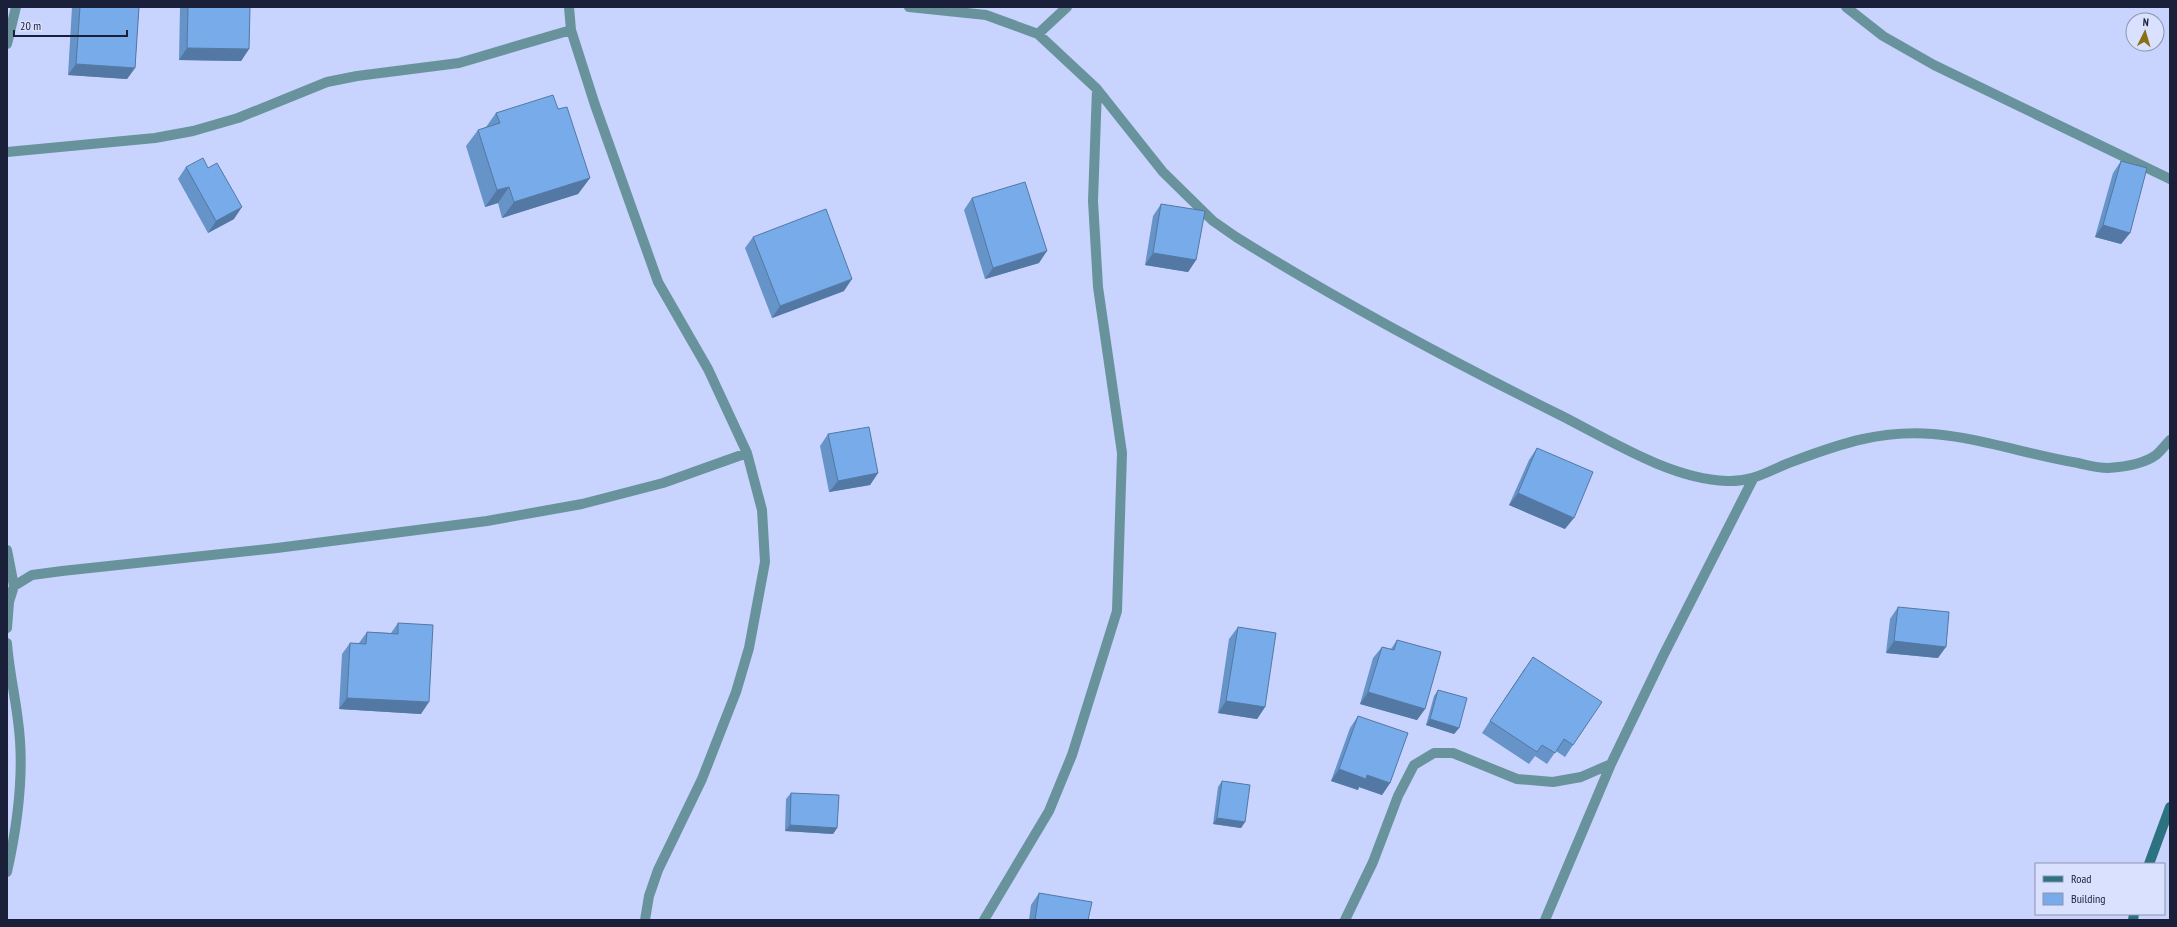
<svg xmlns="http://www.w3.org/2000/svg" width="2177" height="927" viewBox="0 0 2177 927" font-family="'PT Sans Narrow',sans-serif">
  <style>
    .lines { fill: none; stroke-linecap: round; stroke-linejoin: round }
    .street { stroke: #69939c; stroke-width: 10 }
    .secondary { stroke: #2c7280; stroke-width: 10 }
    .wall { fill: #6693c8 }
    .shaded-wall { fill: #5378a3 }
    .building { fill: #77abe9; stroke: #5378a3 }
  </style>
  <rect width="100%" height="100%" fill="#c8d4fe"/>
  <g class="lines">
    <!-- street -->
    <path class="street" d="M569,7L571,30L595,105L658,282L708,369L747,453L762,510L765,562L749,648L736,692L702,779L658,870L649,896L645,920
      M909,7L986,15L1038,34L1097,89L1163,172L1213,221L1236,237C1342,303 1451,361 1562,416C1611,441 1671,479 1727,481C1755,482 1769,470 1794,461C1842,443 1881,430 1933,434C1982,438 2029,455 2078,463C2087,465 2098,468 2108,468C2123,467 2144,464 2156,455C2161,451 2166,444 2170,440
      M1846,7L1883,36L1934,65L2170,179
      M1038,34L1067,7
      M7,44L16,7
      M7,152L155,138L193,131L238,118L327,82L357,76L459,63L571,30
      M7,550L14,586
      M7,628L9,602L14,586L32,575L62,571L277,548L487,521L582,504L663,483L747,453
      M7,643C9,670 15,695 18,721C25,771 18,823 7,872
      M984,920L1049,811L1072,755L1117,611L1122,453L1098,287L1093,201L1097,89
      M1345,920L1373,862L1398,796L1414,765L1434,753H1453L1517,779L1553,782L1581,777L1611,764
      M1545,920L1611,764L1663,656L1753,479"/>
    <!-- secondary -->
    <path class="secondary" d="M2149,864L2170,807
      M2133,920L2134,914"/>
  </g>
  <!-- wall -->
  <path class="wall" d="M72,7H139L135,68L127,79L68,75Z
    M180,7H250L249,49L241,61L179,60Z
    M558,109L590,178L578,194L502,218L498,203L485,207L466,146L478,130L486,127L496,113Z
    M2121,161L2130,233L2121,244L2095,237L2113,173Z
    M186,167L208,168L234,219L208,233L178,179Z
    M972,198L1039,263L985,279L964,210Z
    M1161,204L1196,260L1188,272L1145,265L1153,216Z
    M753,237L844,291L772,318L745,248Z
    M828,434L878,473L870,485L829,492L820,446Z
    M1537,448L1565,529L1509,505L1529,460Z
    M1898,607L1938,658L1886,653L1890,619Z
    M398,623L421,714L339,709L342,654L350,643H359L367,632L391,633Z
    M1238,627L1265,707L1257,719L1218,713L1229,639Z
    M1397,640L1425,709L1417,720L1360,704L1373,658L1382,647L1391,649Z
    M1525,668L1573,745L1565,757L1556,751L1547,764L1535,756L1529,764L1482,733Z
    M1438,690L1459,728L1454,734L1426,725L1434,696Z
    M1358,716L1390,783L1382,795L1359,787L1358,790L1331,781L1350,728Z
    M1222,781L1245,822L1241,828L1213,824L1218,787Z
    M791,793L837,828L833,834L785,831L786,799Z
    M1039,893L1088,920H1029L1031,905Z"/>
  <!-- shaded-wall -->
  <path class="shaded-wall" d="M187,48L249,49L241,61L179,60Z
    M76,64L135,68L127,79L68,75Z
    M590,178L578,194L502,218L514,202Z
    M509,187L498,203L485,207L497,190Z
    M242,207L234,219L208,233L216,221Z
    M2103,225L2130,233L2121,244L2095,237Z
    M1047,251L1039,263L985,279L993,268Z
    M1153,253L1196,260L1188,272L1145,265Z
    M852,279L844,291L772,318L780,306Z
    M878,473L870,485L829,492L838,481Z
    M1518,493L1574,518L1565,529L1509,505Z
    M1894,641L1946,647L1938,658L1886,653Z
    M1368,692L1425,709L1417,720L1360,704Z
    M347,698L429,702L421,714L339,709Z
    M1226,701L1265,707L1257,719L1218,713Z
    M1430,719L1459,728L1454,734L1426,725Z
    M1339,769L1367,775L1390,783L1382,795L1359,787L1358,790L1331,781Z
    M1217,818L1245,822L1241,828L1213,824Z
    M790,825L837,828L833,834L785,831Z"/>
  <!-- building -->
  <path class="building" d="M80,7H139L135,68L76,64Z
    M188,7H250L249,49L187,48Z
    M553,95L558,109L567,107L590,178L514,202L509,187L497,190L478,130L500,123L496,113Z
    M203,158L208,168L217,163L242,207L216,221L186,167Z
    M2121,161L2147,168L2130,233L2103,225Z
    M1025,182L1047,251L993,268L972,198Z
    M1161,204L1205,211L1196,260L1153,253Z
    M826,209L852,279L780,306L753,237Z
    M869,427L878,473L838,481L828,434Z
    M1537,448L1593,472L1574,518L1518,493Z
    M1898,607L1949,612L1946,647L1894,641Z
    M398,623L433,625L429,702L347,698L350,643L366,644L367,632L398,634Z
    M1238,627L1276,633L1265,707L1226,701Z
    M1397,640L1441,652L1425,709L1368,692L1382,647L1394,650Z
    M1533,657L1602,702L1573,745L1564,739L1555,753L1542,745L1537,752L1490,721Z
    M1438,690L1467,698L1459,728L1430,719Z
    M1358,716L1408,733L1390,783L1367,775L1366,779L1339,769Z
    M1222,781L1250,785L1245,822L1217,818Z
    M791,793L839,795L837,828L790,825Z
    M1039,893L1092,902L1088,920H1035Z"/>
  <!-- border -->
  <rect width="2177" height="927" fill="none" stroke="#1a203a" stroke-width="16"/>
  <!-- legend -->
  <rect x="2035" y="863" width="130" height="52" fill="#dae1fe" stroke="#8d94b0"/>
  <rect x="2043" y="876" width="20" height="6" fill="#2c7280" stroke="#8d94b0"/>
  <text x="2071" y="883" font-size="12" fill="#1a203a">Road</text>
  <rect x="2043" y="893" width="20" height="12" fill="#77abe9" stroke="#8d94b0"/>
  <text x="2071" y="903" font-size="12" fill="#1a203a">Building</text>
  <!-- north arrow -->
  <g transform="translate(2145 32) rotate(5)"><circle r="19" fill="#dae1fe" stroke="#8d94b0"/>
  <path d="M0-3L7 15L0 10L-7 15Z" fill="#887112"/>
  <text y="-6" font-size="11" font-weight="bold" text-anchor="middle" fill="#1a203a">N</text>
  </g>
  <!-- scale -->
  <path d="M14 30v6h113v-6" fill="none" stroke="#1a203a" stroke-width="2"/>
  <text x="20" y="30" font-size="12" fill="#1a203a" stroke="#dae1fe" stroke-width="3" paint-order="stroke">20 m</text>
</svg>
